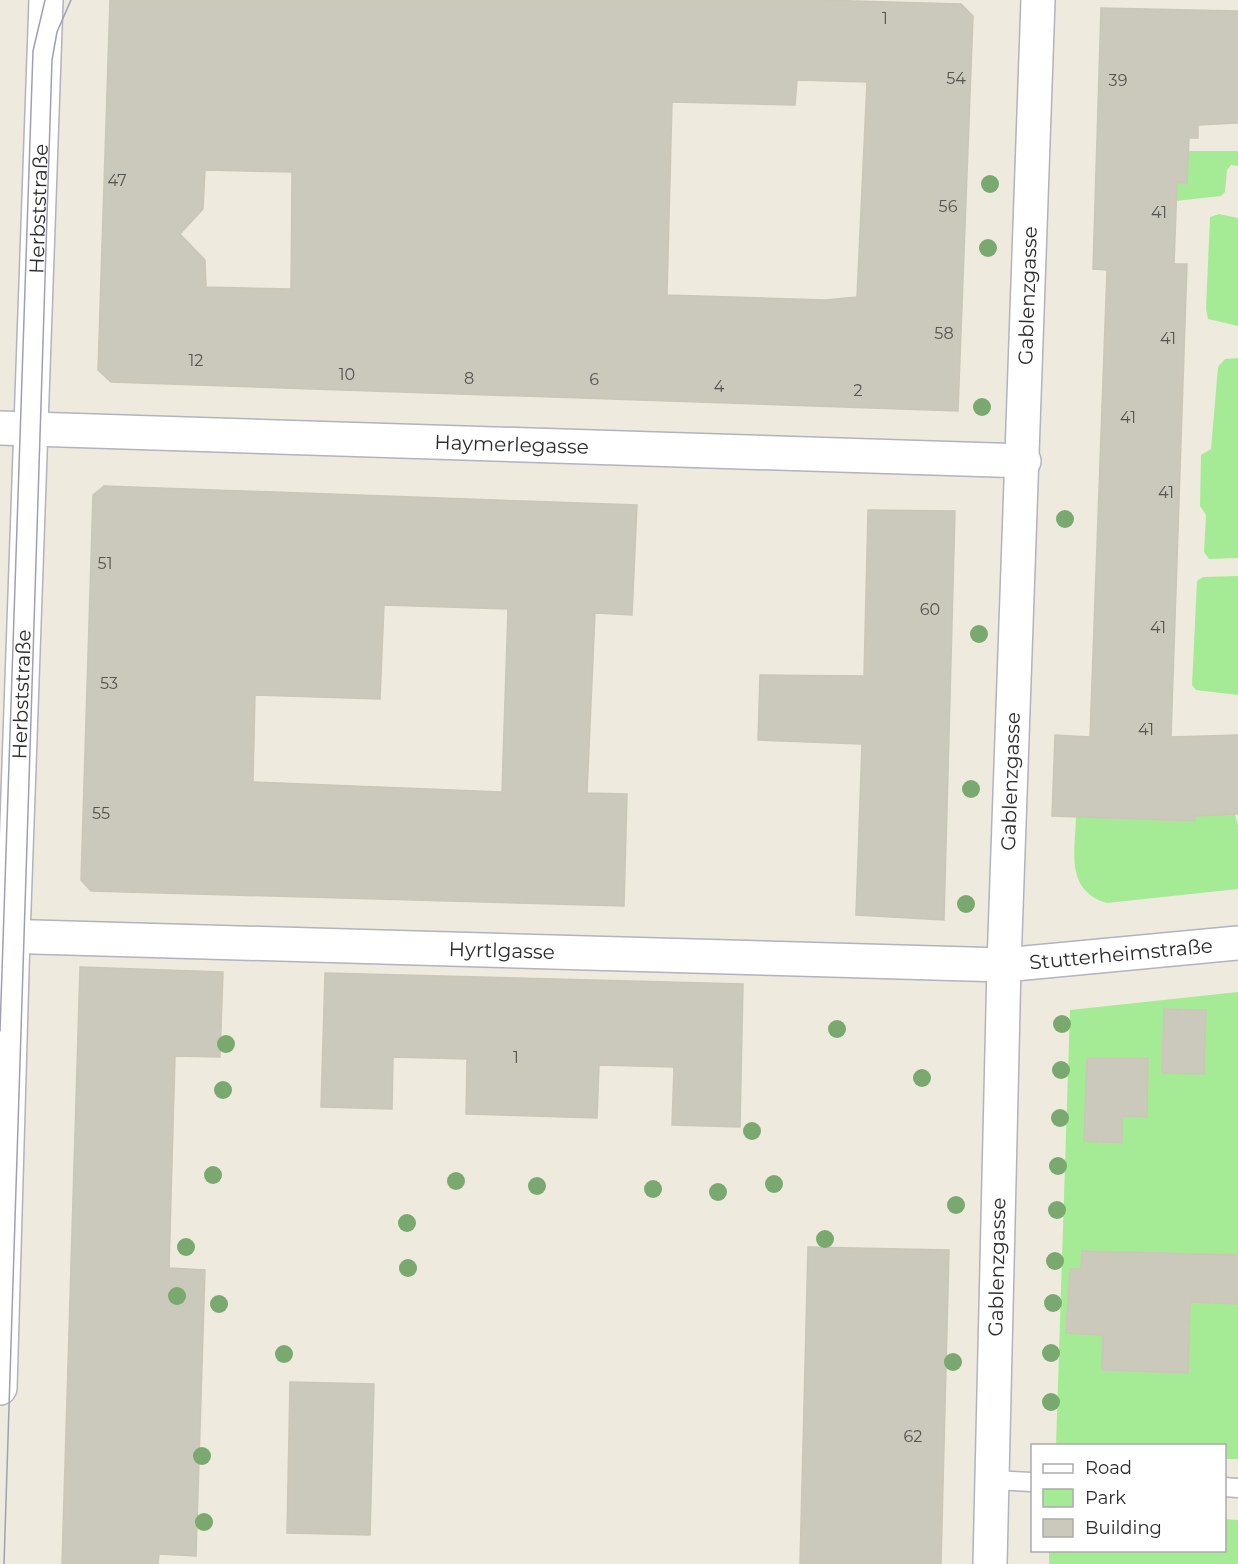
<svg xmlns="http://www.w3.org/2000/svg" width="1238" height="1564" viewBox="0 0 1238 1564" font-family="Montserrat,sans-serif">
  <style>
    .green { fill: #a5eb95 }
    .building { fill: #cbc8bc; stroke: #cbc7b7; stroke-width: 1.5; fill-rule: evenodd }
    .lines { fill: none; stroke-linecap: round; stroke-linejoin: round }
    .lane-casing { stroke: #b2b2c1; stroke-width: 21 }
    .street-casing { stroke: #b2b2c1; stroke-width: 36 }
    .secondary-casing { stroke: #b2b2c1; stroke-width: 36 }
    .lane { stroke: #fff; stroke-width: 18 }
    .street { stroke: #fff; stroke-width: 33 }
    .secondary { stroke: #fff; stroke-width: 33 }
    .tram { stroke: #9f9fb9; stroke-width: 1.5 }
    .tree { fill: #79a96e }
    .labels { text-anchor: middle; dominant-baseline: central; stroke-width: 4.5; stroke-linejoin: round; paint-order: stroke }
    .number-label { font-size: 16px; fill: #545451 }
    .street-label { font-size: 20px; fill: #2d2d2d; stroke: #fff }
  </style>
  <rect width="100%" height="100%" fill="#efeade"/>
  <!-- green -->
  <path class="green" d="M1188,151H1238V166L1231,165L1227,170L1225,192L1221,196L1176,201V182L1186,183Z
    M1219,214L1238,218V326L1208,319L1206,309L1210,217Z
    M1238,358V558L1209,559L1204,552L1206,515L1200,506L1201,455L1211,449L1218,367L1225,359Z
    M1238,576V695L1196,690L1192,685L1197,581L1203,577Z
    M1235,814L1238,826V889L1107,903C1065,890 1075,853 1076,817L1195,821V816Z
    M1238,992V1459H1225L1224,1446H1056L1070,1010Z
    M1225,1519L1238,1520V1564H1049V1551L1224,1550Z"/>
  <!-- building -->
  <path class="building" d="M110,0H819L961,4L973,16L958,411L111,382L98,370ZM797,80L867,82L857,297L825,300L667,295L672,102L795,105ZM205,170L292,172L291,289L206,287L205,260L180,234L203,209Z
    M1101,8L1238,11V123L1198,125V138H1189L1187,184L1177,182L1174,264H1187L1171,737L1238,735V814L1195,816V821L1052,816L1055,735L1090,737L1107,270L1093,269Z
    M104,486L637,505L632,615L595,613L587,793L627,794L624,906L91,891L81,880L93,495ZM384,605L508,609L502,792L253,782L255,695L380,699Z
    M868,510L955,511L944,920L856,915L862,744L758,740L760,675L864,676Z
    M80,967L223,972L220,1057L175,1056L169,1268L205,1270L196,1556L159,1554L158,1564H62Z
    M325,973L743,984L740,1127L672,1125L674,1067L599,1065L597,1118L466,1114L467,1059L393,1057L392,1109L321,1107Z
    M1164,1009L1206,1010L1204,1074L1162,1073Z
    M1087,1058H1148L1147,1117L1122,1116V1143L1084,1141Z
    M808,1247L949,1250L941,1564H800Z
    M1082,1251L1238,1255V1304L1190,1302L1188,1373L1102,1370L1103,1335L1066,1333L1070,1269H1081Z
    M290,1382L374,1384L370,1535L287,1533Z"/>
  <g class="lines">
    <!-- lane casing -->
    <g class="lane-casing">
      <path id="lane" d="M991,1480L1032,1482
        M1224,1487L1238,1488"/>
    </g>
    <!-- street casing -->
    <g class="street-casing">
      <g id="street">
        <path id="s1" d="M0,428L1024,461"/>
        <path id="s2" d="M0,936L1004,965L1238,943"/>
        <path id="s3" d="M0,1388L13,936L46,0"/>
      </g>
    </g>
    <!-- secondary casing -->
    <g class="secondary-casing">
      <g id="secondary">
        <path id="s4" d="M990,1564L1004,965L1038,0"/>
      </g>
    </g>
    <!-- lane -->
    <use href="#lane" class="lane"/>
    <!-- street -->
    <use href="#street" class="street"/>
    <!-- secondary -->
    <use href="#secondary" class="secondary"/>
    <!-- tram -->
    <path class="tram" d="M0,1031L33,51L45,0
      M4,1564L52,60L57,32L71,0"/>
  </g>
  <!-- trees -->
  <g class="tree">
    <circle cx="990" cy="184" r="9"/>
    <circle cx="988" cy="248" r="9"/>
    <circle cx="982" cy="407" r="9"/>
    <circle cx="1065" cy="519" r="9"/>
    <circle cx="979" cy="634" r="9"/>
    <circle cx="971" cy="789" r="9"/>
    <circle cx="966" cy="904" r="9"/>
    <circle cx="1062" cy="1024" r="9"/>
    <circle cx="837" cy="1029" r="9"/>
    <circle cx="226" cy="1044" r="9"/>
    <circle cx="1061" cy="1070" r="9"/>
    <circle cx="922" cy="1078" r="9"/>
    <circle cx="223" cy="1090" r="9"/>
    <circle cx="1060" cy="1118" r="9"/>
    <circle cx="752" cy="1131" r="9"/>
    <circle cx="1058" cy="1166" r="9"/>
    <circle cx="213" cy="1175" r="9"/>
    <circle cx="456" cy="1181" r="9"/>
    <circle cx="774" cy="1184" r="9"/>
    <circle cx="537" cy="1186" r="9"/>
    <circle cx="653" cy="1189" r="9"/>
    <circle cx="718" cy="1192" r="9"/>
    <circle cx="956" cy="1205" r="9"/>
    <circle cx="1057" cy="1210" r="9"/>
    <circle cx="407" cy="1223" r="9"/>
    <circle cx="825" cy="1239" r="9"/>
    <circle cx="186" cy="1247" r="9"/>
    <circle cx="1055" cy="1261" r="9"/>
    <circle cx="408" cy="1268" r="9"/>
    <circle cx="177" cy="1296" r="9"/>
    <circle cx="1053" cy="1303" r="9"/>
    <circle cx="219" cy="1304" r="9"/>
    <circle cx="1051" cy="1353" r="9"/>
    <circle cx="284" cy="1354" r="9"/>
    <circle cx="953" cy="1362" r="9"/>
    <circle cx="1051" cy="1402" r="9"/>
    <circle cx="202" cy="1456" r="9"/>
    <circle cx="204" cy="1522" r="9"/>
  </g>
  <g class="labels">
    <!-- number labels -->
    <g class="number-label">
      <text x="885" y="18">1</text>
      <text x="956" y="78">54</text>
      <text x="1118" y="80">39</text>
      <text x="117" y="180">47</text>
      <text x="948" y="206">56</text>
      <text x="1159" y="212">41</text>
      <text x="944" y="333">58</text>
      <text x="1168" y="338">41</text>
      <text x="196" y="360">12</text>
      <text x="347" y="374">10</text>
      <text x="469" y="378">8</text>
      <text x="594" y="379">6</text>
      <text x="719" y="386">4</text>
      <text x="858" y="390">2</text>
      <text x="1128" y="417">41</text>
      <text x="1166" y="492">41</text>
      <text x="105" y="563">51</text>
      <text x="930" y="609">60</text>
      <text x="1158" y="627">41</text>
      <text x="109" y="683">53</text>
      <text x="1146" y="729">41</text>
      <text x="101" y="813">55</text>
      <text x="516" y="1057">1</text>
      <text x="913" y="1436">62</text>
    </g>
    <!-- street labels -->
    <g class="street-label">
      <text stroke="none"><textPath href="#s3" startOffset="1180">Herbststraße</textPath></text>
      <text stroke="none"><textPath href="#s4" startOffset="1269">Gablenzgasse</textPath></text>
      <text stroke="none"><textPath href="#s1" startOffset="512">Haymerlegasse</textPath></text>
      <text stroke="none"><textPath href="#s3" startOffset="694">Herbststraße</textPath></text>
      <text stroke="none"><textPath href="#s4" startOffset="783">Gablenzgasse</textPath></text>
      <text stroke="none"><textPath href="#s2" startOffset="502">Hyrtlgasse</textPath></text>
      <text stroke="none"><textPath href="#s2" startOffset="1122">Stutterheimstraße</textPath></text>
      <text stroke="none"><textPath href="#s4" startOffset="297">Gablenzgasse</textPath></text>
    </g>
  </g>
  <!-- legend -->
  <rect x="1031" y="1444" width="195" height="108" fill="#ffffff" stroke="#ababab" stroke-width="1.5"/>
  <rect x="1043" y="1464" width="30" height="9" fill="#ffffff" stroke="#ababab" stroke-width="1.5"/>
  <text x="1085" y="1474" font-size="18" fill="#2d2d2d">Road</text>
  <rect x="1043" y="1489" width="30" height="18" fill="#a5eb95" stroke="#ababab" stroke-width="1.5"/>
  <text x="1085" y="1504" font-size="18" fill="#2d2d2d">Park</text>
  <rect x="1043" y="1519" width="30" height="18" fill="#cbc8bc" stroke="#ababab" stroke-width="1.5"/>
  <text x="1085" y="1534" font-size="18" fill="#2d2d2d">Building</text>
</svg>
